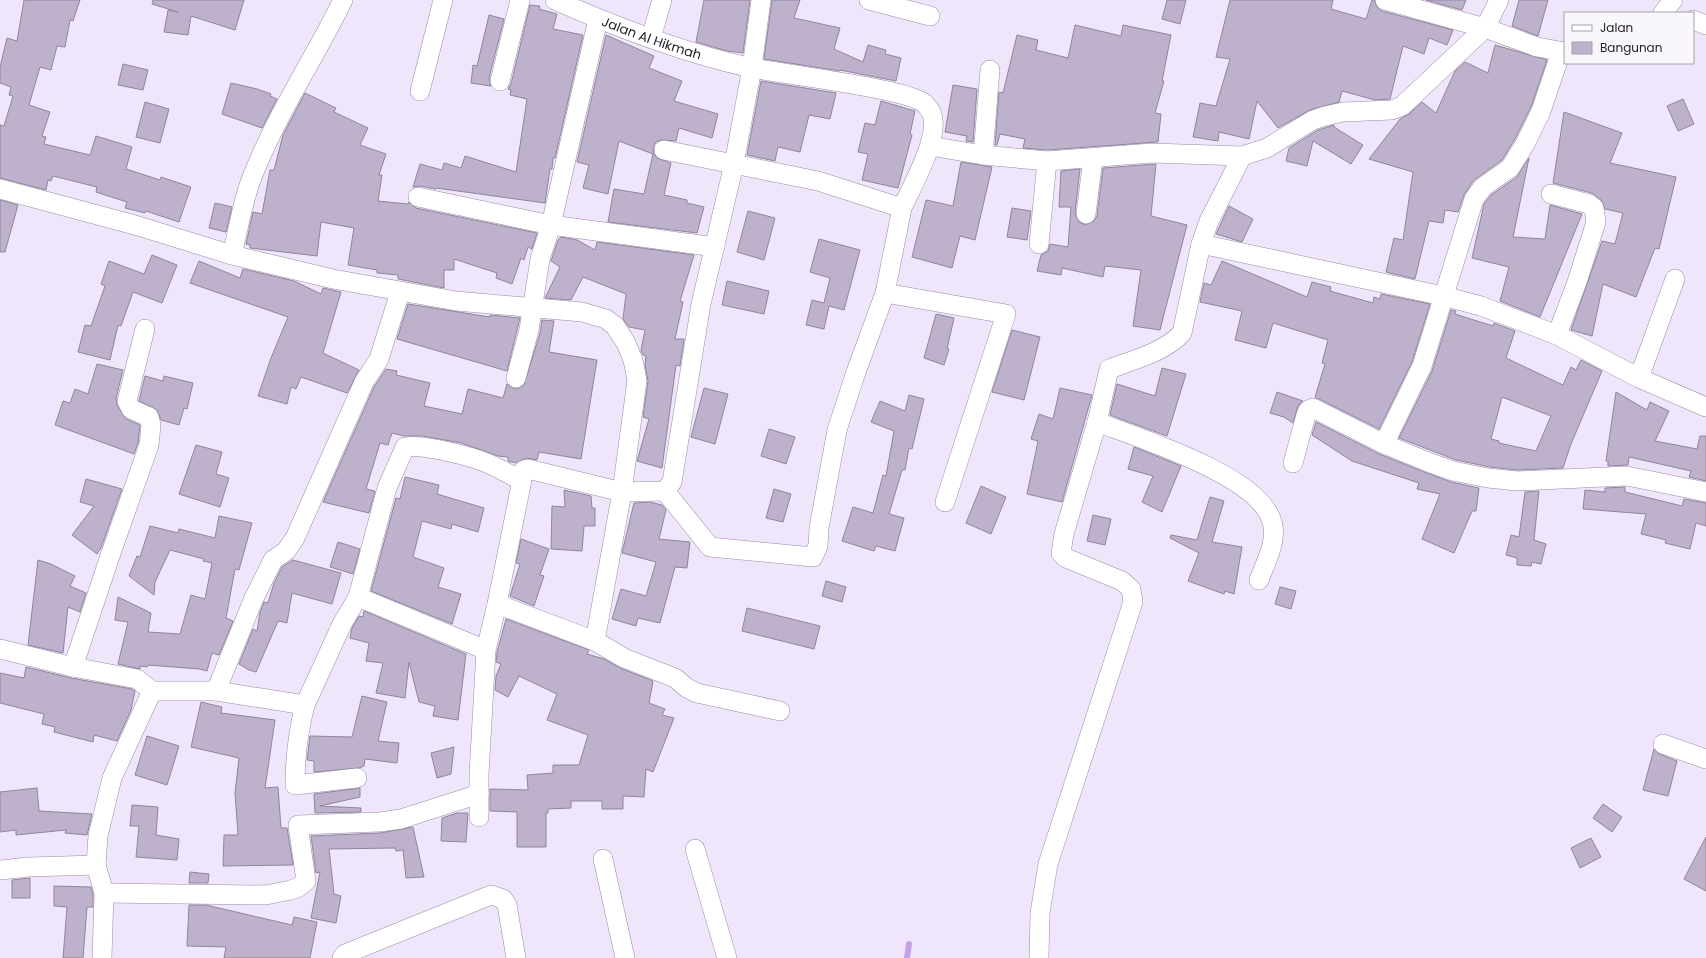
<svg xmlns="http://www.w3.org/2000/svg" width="1706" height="958" viewBox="0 0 1706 958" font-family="Poppins,sans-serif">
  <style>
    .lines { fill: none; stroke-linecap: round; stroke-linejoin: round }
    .stream { stroke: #c5a3ea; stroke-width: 6 }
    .building { fill: #bdb1cb; stroke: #90859d; fill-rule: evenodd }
    .minor-casing { stroke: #978ca4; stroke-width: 20 }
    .minor { stroke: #fff; stroke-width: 19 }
    .labels { text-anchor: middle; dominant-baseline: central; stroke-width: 3.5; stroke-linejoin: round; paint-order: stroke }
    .street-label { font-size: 13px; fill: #25202a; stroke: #f9f7fc }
  </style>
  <rect width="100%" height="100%" fill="#f0e6fb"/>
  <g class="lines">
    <!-- stream -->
    <path class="stream" d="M907,958L909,944"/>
  </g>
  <!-- building -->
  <path class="building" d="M24,0H80L73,21L70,20L65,47L57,46L51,70L40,67L29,105L50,112L42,136L46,137L44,144L90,155L96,136L132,147L126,169L160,180L161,177L191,187L179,222L146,211L145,213L125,208L127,202L96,192L97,187L53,176L51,181L48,180L46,190L0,178V125L4,126L13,96L9,95L11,87L0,83V67L7,38L17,41Z
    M153,0H244L235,30L191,16L188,35L164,32L168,10L178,12L152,4Z
    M704,0H750L743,53L727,51L696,42Z
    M772,0H800L794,18L840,28L834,49L863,62L868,45L886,50L885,54L901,58L896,81L840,70V71L764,59Z
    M1167,0H1186L1180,24L1162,19Z
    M1230,0H1333L1331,9L1366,19L1372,0H1374L1377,7L1382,11L1453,30L1447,45L1429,38L1424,54L1403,46L1390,99L1375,100L1342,91L1339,102L1310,110L1278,128L1257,101L1249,139L1219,132L1218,141L1193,137L1200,103L1216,106L1230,59L1216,57Z
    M1426,0H1466L1462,10Z
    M1519,0H1548L1538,36L1512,26Z
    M530,5L540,6L539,9L557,14L553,29L583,35L555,158H553L552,169H550L545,203L436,188V189L420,186L413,187L420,164L442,170L444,163L461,168L465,156L516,172L527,99L510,95L511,90L508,89L511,84Z
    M489,15L504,19L489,78L491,86L471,83L473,65L477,66Z
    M1075,25L1121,36L1123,25L1171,35L1162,81H1164L1155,113L1161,114L1158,142L1047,150L1023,148L1025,139L1000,134L997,145H995L999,92L1003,93L1017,35L1038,40L1036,50L1068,58Z
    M606,35L654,56L649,68L682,81L674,101L718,114L712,138L679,128L676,141L661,140L656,142L653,148L654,154L657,158L671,163L664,195L687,200V203L704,207L697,233L608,222L614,189L644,194L653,154L619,141L608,194L583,188L589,165L577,162Z
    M1495,45L1547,60L1531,107L1515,139L1502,160L1474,180L1464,195L1458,212L1445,210L1443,223L1429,221L1415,279L1386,272L1394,238L1403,240L1413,172L1369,159L1400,119L1409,114L1422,102L1436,113L1455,71L1465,62L1488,73Z
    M123,64L148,70L143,90L118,85Z
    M761,81L836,93L830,119L809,115L800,152L778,147L775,161L747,155Z
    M231,83L257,89L271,94L270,96L277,99L262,128L222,114Z
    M953,85L977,89L973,142L966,141L967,136L945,132Z
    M305,93L336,108L334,112L368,128L360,145L386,154L379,175H382L378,201L408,204L409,202L416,208L537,233L532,249L528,247L524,260L521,258L512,284L496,278L497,273L454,259V270H444V288L398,279V275L377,273V270L348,265L354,228L321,222L317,256L250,248V245L246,244L253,212L262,214L270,170H274L283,135Z
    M1683,99L1694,124L1678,131L1667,106Z
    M881,101L915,111L910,134L912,135L898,188L862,180L868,154L858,152L865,123L875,125Z
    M145,102L169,109L160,143L136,137Z
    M1564,112L1622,133L1610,163L1676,177L1659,249L1655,248L1636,297L1603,284L1592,336L1571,330L1602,241L1615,244L1623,213L1605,209L1601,200L1592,193L1553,183Z
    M1334,125V127L1363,145L1351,164L1313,141L1307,166L1286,161L1289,148L1318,130Z
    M1529,158L1513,237L1545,239L1550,205L1582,214L1540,317L1500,301L1509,267L1472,258L1484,204L1491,195L1517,177Z
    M961,162L992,167L975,240L960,236L952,268L912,257L926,200L953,206Z
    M1156,164L1151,216L1187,225L1160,330L1133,326L1141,270L1105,266L1103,277L1062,268L1061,275L1037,271L1041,255L1048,251L1050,244L1068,247L1071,207H1059L1061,171L1080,169L1075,213L1079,222L1085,225L1094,221L1097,216L1103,168Z
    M0,200L18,205L5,252H0Z
    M215,203L232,207L226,232L209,228Z
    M1229,206L1253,219L1242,242L1216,234Z
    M1012,208L1031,211L1027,240L1007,237Z
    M748,211L775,218L764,260L737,252Z
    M561,237L577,240L595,250L597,242L694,255L680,301L683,302L675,339H684L680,366L676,365L662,468L637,461L649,419L643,417L648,381L645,365L646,356L643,355L641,350L645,330L629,327L623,319L626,294L583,277L571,300L545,298L560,267L551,261L558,240Z
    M819,239L860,250L844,310L829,306L824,329L806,325L812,300L824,303L830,278L810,272Z
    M152,255L177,265L162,303L133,292L121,326L118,325L110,360L78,352L85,325L91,326L105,286L101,284L109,261L144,274Z
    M199,261L240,278L243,269L294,281L321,294L323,288L341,292L323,353L359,370L347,393L301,377L296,389L291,387L287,404L258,396L271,358L288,317L190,283Z
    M1222,261L1307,297L1312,282L1331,287L1330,291L1373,303L1374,297L1380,299L1381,294L1430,304L1412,362L1379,429L1315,397L1325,364L1322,363L1328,340L1273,323L1266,348L1235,340L1242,311L1200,302L1204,283L1211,285Z
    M727,281L769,291L764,314L722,305Z
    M408,304L490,317V315L520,318L507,371L397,339Z
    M1451,310L1456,311L1455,314L1493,326L1494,323L1515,331L1506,358L1563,385L1571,367L1576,370L1581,360L1602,371L1571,444L1563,468L1517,470L1490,467L1456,460L1399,438L1432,371ZM1502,397L1551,416L1536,451L1499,443V441L1491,439Z
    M936,314L954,318L947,349H949L944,365L924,358Z
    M542,320L554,321L549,352L597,360L581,459L539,452L537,460L526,458L516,463L508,461V457L498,456L461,443L423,436H404L392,433L388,445L380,443L366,489L375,491L369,513L323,502L374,387L386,369L397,371L396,375L430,383L424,406L462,414L468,389L503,398L507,384L514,389L519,388L524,385L540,333Z
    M1012,330L1040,337L1024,400L992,392Z
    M97,364L123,370L116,398L117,405L126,419L140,425L138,443L134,454L55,425L63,401L70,403L75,389L88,394Z
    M1162,368L1186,374L1167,436L1110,415L1117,384L1155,396Z
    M145,376L163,381L164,376L193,383L187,409L184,408L179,425L161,420L157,410L139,401Z
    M704,388L728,394L715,444L691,437Z
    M1060,388L1092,395L1062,502L1027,494L1038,441L1031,439L1039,414L1053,419Z
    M1277,392L1303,401L1298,406L1293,423L1284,417L1270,413Z
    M1616,392L1647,410L1650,402L1669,411L1655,441L1697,449L1700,436H1706V481L1689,477L1691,471L1629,457L1628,465L1608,466V461H1606Z
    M909,395L924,399L912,449L909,448L905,470H902L889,514L904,518L895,551L876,546L874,551L842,541L853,507L873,513L883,475L886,476L894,431L871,422L880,401L905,411Z
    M1316,422L1379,454L1424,472L1451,482L1479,488L1476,511H1472L1454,553L1422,539L1440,494L1417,489L1419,483L1352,461L1312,435Z
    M769,429L795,437L786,464L761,456Z
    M196,445L222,452L216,474L229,478L220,507L179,494Z
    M1134,447L1181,466L1162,512L1142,502L1153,476L1128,469Z
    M405,477L439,485L437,494L484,508L478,532L452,524L451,529L422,521L413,557L444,568L438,587L461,594L452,624L371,591L396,498L400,499Z
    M86,479L122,489L101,548L97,554L72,535L94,506L80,502Z
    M981,486L1006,497L991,534L966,523Z
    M1625,487V492L1682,506L1684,499L1706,503V526L1696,523L1690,549L1665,543L1666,540L1641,534L1646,514L1583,509L1585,490L1605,492V488Z
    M774,489L791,494L783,522L766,518Z
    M564,490L591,496L592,508H595V526H584L582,551L551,549L552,506L565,507Z
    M1539,491L1534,540L1546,544L1541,564L1532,562L1531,566L1517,565V558L1506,555L1511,535L1519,537L1525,492Z
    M1210,497L1224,501L1212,542L1242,547L1234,594L1225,591L1224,594L1188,581L1199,553L1170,538L1171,535L1197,540Z
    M650,502L662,505L666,510L659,539L690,542L687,568L675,567L660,623L638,618L636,626L612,619L621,589L646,596L656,562L622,553L634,503Z
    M1093,515L1111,519L1105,545L1087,541Z
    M219,516L252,523L239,570L235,569L226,618L233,621L219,655L212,653L207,671L199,669L148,665L147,667L140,666V669L118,664L128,622L115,620L118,597L151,613L148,632L180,634L191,595L205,599L212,563L203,561L204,559L170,550L155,582L154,595L129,576L137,556L140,557L150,526L178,533L179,529L215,538Z
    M521,539L549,549L540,575L544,576L534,606L510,596L520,564L516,563Z
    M338,542L360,549L353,574L330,567Z
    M38,560L51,564L75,576L70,586L86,593L80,612L68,607L63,653L28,645Z
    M293,560L341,573L332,604L292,593L287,623L278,621L256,672L249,670L239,664L253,629L257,631L260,612L264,602L268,603L274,583L282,567Z
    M826,581L846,587L842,602L822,596Z
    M1280,587L1296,591L1291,609L1275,604Z
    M747,608L820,626L814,649L742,631Z
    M364,611L466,654L458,720L433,716L435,706L419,702L409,662L405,698L376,693L383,663L366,661L369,643L350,638L352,628L359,616L363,617Z
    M506,619L589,650L587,654L604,659L620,668L653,681L649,703L665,709L662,715L674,718L653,772L646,769L644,797L623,796V809H602V801H571V808L548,809V813H546V847H517V812L490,811V789L528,790L527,775L553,773V765H579L588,735L547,720L557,694L519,676L508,697L495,690L496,676L501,664L496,662L497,652Z
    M26,667L71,678L132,689L135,691L131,710L117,741L94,735L93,742L54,732L55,727L42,724L44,714L0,703V673L24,678Z
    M362,696L387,702L378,741L399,743L397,763L365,759L364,766L359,768L314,772V761L307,760L310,736L352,737Z
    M201,702L222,707L221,713L275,720L265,788L278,787L281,828H287L293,865L223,866L224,835H238L235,793L239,758L191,747Z
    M147,736L179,746L167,785L135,775Z
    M454,747L451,774L437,778L431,753Z
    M1654,749L1659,754L1677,761L1668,796L1643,790Z
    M37,788L39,811L92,814L87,835L65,833L66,830L16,835V830L0,832V792Z
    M360,788V797L320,806L361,808V812L315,813L314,794Z
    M1603,804L1622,817L1612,832L1593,818Z
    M132,805L158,807L156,835L179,839L177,860L136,857L139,826H130Z
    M457,813H468L466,842L441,841L442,818Z
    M413,827L424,877L406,878L403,850L396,851L395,848L329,849L334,894L341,896L336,923L311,918L320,872L316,873L311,836L380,833Z
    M1706,837V891L1684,879Z
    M1591,838L1601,857L1580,868L1571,848Z
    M190,872L209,874L208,883H189Z
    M30,878V898H12V880Z
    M54,886L91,887L93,894V907H87L83,958H63L67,907L54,906Z
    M189,905H206L292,925L294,917L317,922L310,958H224L226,947L187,946Z"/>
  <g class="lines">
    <!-- minor casing -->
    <g class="minor-casing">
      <g id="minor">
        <path id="s1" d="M555,0C618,28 684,53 752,68C779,73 806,76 833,81C851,84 911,93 924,103C926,105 930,110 931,112C942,134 912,186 902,208L818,181L664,150"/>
        <path d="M869,0L930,16"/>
        <path d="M1385,0L1485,28L1537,47L1565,52"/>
        <path d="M1663,13L1673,0"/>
        <path d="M1693,20L1706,25"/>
        <path d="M651,38L662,0"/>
        <path d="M500,81L520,0"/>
        <path d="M420,91L443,0"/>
        <path d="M930,146L983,155L1047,161L1152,153L1242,156L1267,148L1313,120L1325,116L1343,112L1392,110L1402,106L1485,28L1499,0"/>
        <path d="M983,155L990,70"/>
        <path d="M1242,156L1209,221L1201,244L1443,296L1481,306L1557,335L1639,378L1706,407"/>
        <path d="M0,189L135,225L232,255L333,279L456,301L582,312L606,319L615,326L626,343L633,360L637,380L622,492L595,641"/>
        <path d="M1551,194L1589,204L1594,208L1596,222L1577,282L1557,335"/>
        <path d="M418,197L551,225L715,247"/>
        <path d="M1086,214L1093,158"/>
        <path d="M1039,244L1047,161"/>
        <path d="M232,255C239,227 243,197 255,170C279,111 315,57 343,0"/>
        <path d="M885,293L1006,314L945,502"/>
        <path d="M516,378L529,330L540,259L551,225L598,19"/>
        <path d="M1639,378L1675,279"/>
        <path d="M1097,422C1139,438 1256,475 1271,519C1279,539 1266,561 1259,580"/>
        <path d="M1384,444L1422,366L1474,199L1483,187L1510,168L1525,144L1541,111L1561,52"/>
        <path d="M1293,463L1306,415L1308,410L1313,408L1384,444L1428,462L1453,471L1488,478L1517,481L1627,476L1706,492"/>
        <path d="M665,491L710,547L813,557L818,546L819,528L837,430L856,372L885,293L902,208"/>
        <path d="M358,597L387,488L405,447C423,444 470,456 487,463C499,468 510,475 521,480"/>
        <path d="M497,604L595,641L624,658L675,678L687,688L697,693L780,711"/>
        <path d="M0,649L73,667L137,679L152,691H216L305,705L342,624L358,597L486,650"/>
        <path d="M73,667L110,556L149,445L151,425L149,417L131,409L127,401L145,329"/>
        <path d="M216,691L254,598L273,560L286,551L295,538L364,382L379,359L400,292"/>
        <path d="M305,705C298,732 295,757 295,785L357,778"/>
        <path d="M1663,744L1706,759"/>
        <path d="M479,817V775L486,650L497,604L524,470L528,469L622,492L665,491L672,482L701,304L734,164L752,68L761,0"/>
        <path d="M695,849L727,958"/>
        <path d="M603,859L625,958"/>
        <path d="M0,870L29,867L96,865"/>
        <path d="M104,893L266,895L291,890L299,887L306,881L298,825L380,822L401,819L479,794"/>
        <path d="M102,958L104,893L96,865L98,836L112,778L152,691"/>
        <path d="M342,958L345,954L491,895L503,899L507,905L516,958"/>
        <path d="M1039,958L1040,913L1048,864L1133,602L1131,589L1122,581L1066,558L1061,553L1064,534L1097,422L1109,369C1133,360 1165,352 1182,333L1201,244"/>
      </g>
    </g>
    <!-- minor -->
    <use href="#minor" class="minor"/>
  </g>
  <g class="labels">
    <!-- street labels -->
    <g class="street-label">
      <text stroke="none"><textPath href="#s1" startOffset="104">Jalan Al Hikmah</textPath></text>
    </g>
  </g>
  <!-- legend -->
  <rect x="1564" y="12" width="130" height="52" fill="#f9f7fc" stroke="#a4a1a8"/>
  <rect x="1572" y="25" width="20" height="6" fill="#ffffff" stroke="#a4a1a8"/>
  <text x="1600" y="32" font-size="12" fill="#25202a">Jalan</text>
  <rect x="1572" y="42" width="20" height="12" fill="#bdb1cb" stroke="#a4a1a8"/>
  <text x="1600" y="52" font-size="12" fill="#25202a">Bangunan</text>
</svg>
